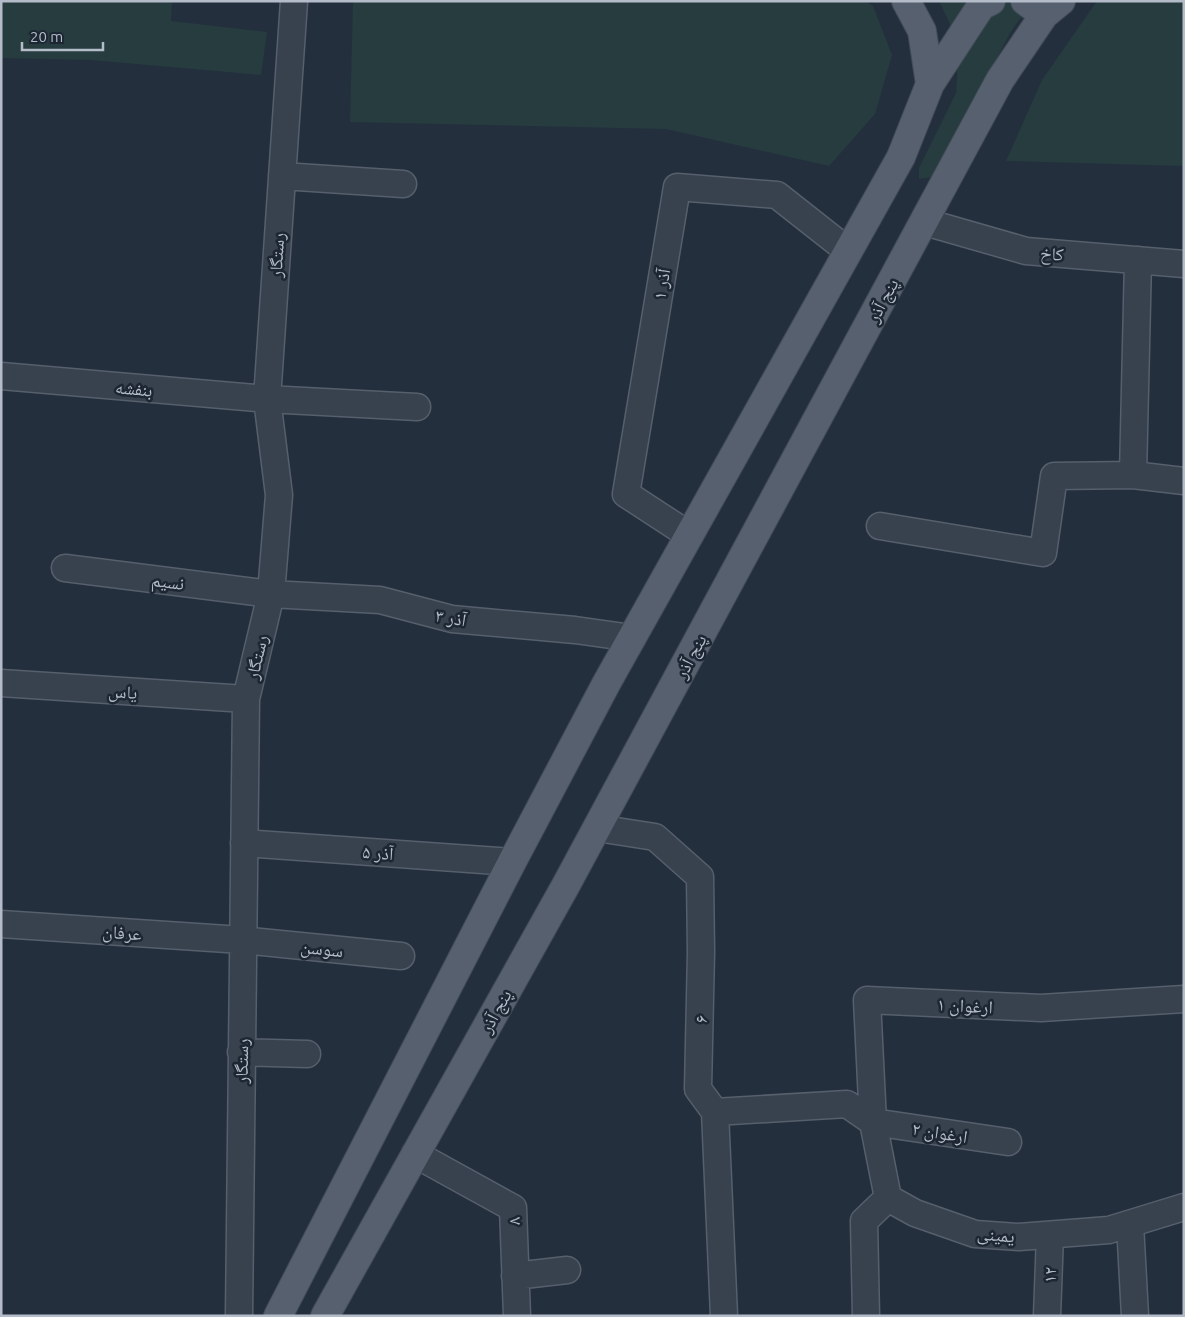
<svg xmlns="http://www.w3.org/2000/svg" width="1185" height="1317" viewBox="0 0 1185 1317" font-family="Ubuntu,'Noto Naskh Arabic',sans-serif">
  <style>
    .green { fill: #263c3f }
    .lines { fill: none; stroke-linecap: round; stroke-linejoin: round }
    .minor-casing { stroke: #565f6c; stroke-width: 29 }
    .major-casing { stroke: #414a57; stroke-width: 30 }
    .minor { stroke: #38414e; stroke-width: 26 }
    .major { stroke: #56606e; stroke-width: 28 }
    .labels { text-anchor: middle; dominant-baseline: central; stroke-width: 5; stroke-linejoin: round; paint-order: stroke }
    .street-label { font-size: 18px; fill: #b4bcc9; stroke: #1d2633 }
  </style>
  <rect width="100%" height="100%" fill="#242f3e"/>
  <!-- green -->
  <path class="green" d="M1,1H172L171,21L267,32L261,75L91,60L1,58Z
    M353,1H865L873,6L892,55L875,114L829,166L666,129L350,122Z
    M939,1H1033L1010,33L979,94L932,177L919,179V168L956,93L959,43Z
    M1097,1H1184V166L1006,161L1042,80Z"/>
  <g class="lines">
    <!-- minor casing -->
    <g class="minor-casing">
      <path id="minor" d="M282,176L403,184
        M925,222L1026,251L1184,264
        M1,376L267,399L417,407
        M1133,475L1138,260
        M880,526L1043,553L1054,476L1133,475L1184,481
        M689,535L626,494L677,187L777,195L848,251
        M65,568L271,594L380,600L452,619L575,630L632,638
        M1,683L246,699
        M597,828L655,837L700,877L701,952L698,1089L715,1112L847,1104L873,1122L1008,1142
        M244,843L512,862
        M1,924L242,940L401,956
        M1184,999L1041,1008L867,1000L873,1122L888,1198L915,1213L975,1234L1019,1237L1109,1230L1184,1207
        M241,1052L307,1054
        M715,1112L724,1316
        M415,1154L513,1208L517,1316
        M1130,1224L1135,1316
        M515,1276L567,1270
        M239,1316L246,699L271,594L279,495L267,399L294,1
        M866,1316L864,1221L888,1198
        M1047,1316L1050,1235"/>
    </g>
    <!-- major casing -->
    <g class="major-casing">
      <path id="major" d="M1025,1L1044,15
        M930,84L981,6L991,1
        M278,1316L512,862L606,684L901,157L930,84L922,31L906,1
        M325,1316L566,885L1000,80L1044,15L1061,1"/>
    </g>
    <!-- minor -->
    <use href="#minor" class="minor"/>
    <!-- major -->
    <use href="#major" class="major"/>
  </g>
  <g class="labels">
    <!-- street labels -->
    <g class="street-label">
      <text transform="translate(1052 253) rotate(4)">کاخ</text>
      <text transform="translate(276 255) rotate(-86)">رستگار</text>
      <text transform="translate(661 284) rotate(-80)">آذر ۱</text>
      <text transform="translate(882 300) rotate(-62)">پنج آذر</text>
      <text transform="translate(134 388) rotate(5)">بنفشه</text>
      <text transform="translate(168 581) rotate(7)">نسیم</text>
      <text transform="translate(451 617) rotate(10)">آذر ۳</text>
      <text transform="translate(690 656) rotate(-62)">پنج آذر</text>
      <text transform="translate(256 657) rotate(-77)">رستگار</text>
      <text transform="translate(123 691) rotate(4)">یاس</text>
      <text transform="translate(378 852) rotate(4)">آذر ۵</text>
      <text transform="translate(122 932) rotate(4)">عرفان</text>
      <text transform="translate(322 948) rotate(6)">سوسن</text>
      <text transform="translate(965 1005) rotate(3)">ارغوان ۱</text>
      <text transform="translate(495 1011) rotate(-61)">پنج آذر</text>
      <text transform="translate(700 1019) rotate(-89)">۶</text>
      <text transform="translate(241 1061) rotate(-89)">رستگار</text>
      <text transform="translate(940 1132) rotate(9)">ارغوان ۲</text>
      <text transform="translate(513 1221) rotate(-92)">۸</text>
      <text transform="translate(996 1234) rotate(5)">یمینی</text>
      <text transform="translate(1049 1275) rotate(-88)">۱۲</text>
    </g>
  </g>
  <!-- border -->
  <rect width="1185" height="1317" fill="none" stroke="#b4bcc9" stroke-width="5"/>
  <!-- scale -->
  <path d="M22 42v8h81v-8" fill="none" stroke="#b4bcc9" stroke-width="2.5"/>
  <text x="30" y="42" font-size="15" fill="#b4bcc9" stroke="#1d2633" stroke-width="4" paint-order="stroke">20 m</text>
</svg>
